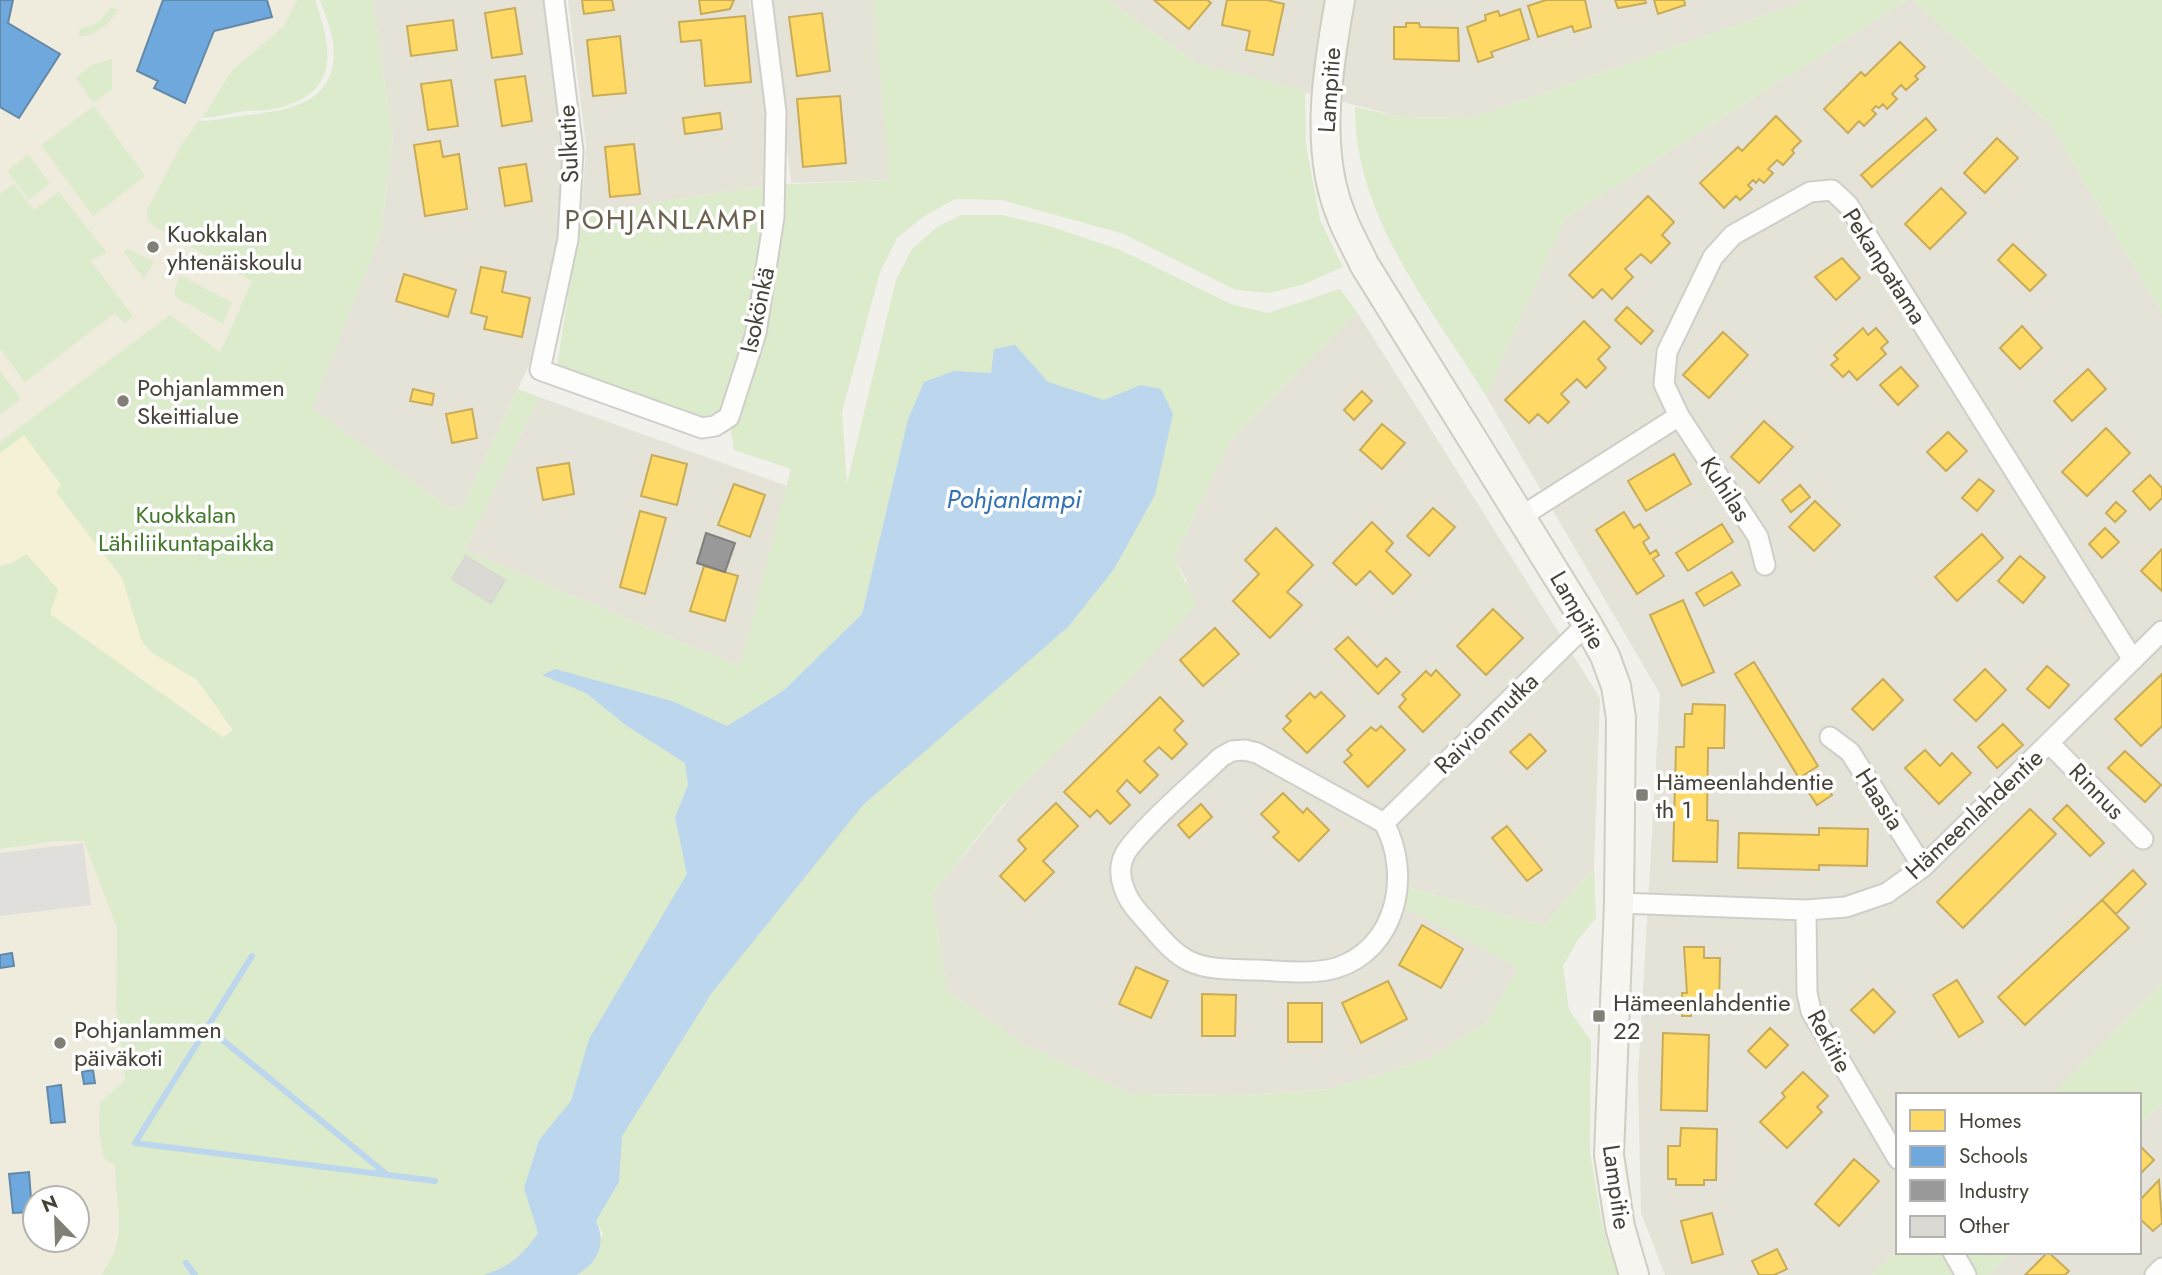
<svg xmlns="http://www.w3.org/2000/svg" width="2162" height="1275" viewBox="0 0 2162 1275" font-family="Jost,sans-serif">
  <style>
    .residential { fill: #e5e2d8 }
    .education { fill: #efebdd; fill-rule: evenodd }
    .green { fill: #dcebcb; fill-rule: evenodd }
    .sand { fill: #f4f1d6 }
    .parking { fill: #e0dfdb }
    .water { fill: #bcd6ee }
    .homes { fill: #ffd966; stroke: #c8ac58; stroke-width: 2 }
    .schools { fill: #6fa8dc; stroke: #6389aa; stroke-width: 2 }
    .industry { fill: #999; stroke: #807f7c; stroke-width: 2 }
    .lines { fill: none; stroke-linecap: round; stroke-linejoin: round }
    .stream { stroke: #bcd6ee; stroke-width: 6 }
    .building { fill: #dad9d3; stroke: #d9d7d1; stroke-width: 2 }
    .street-casing { stroke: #cfcec8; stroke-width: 23 }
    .secondary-casing { stroke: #d0cdc2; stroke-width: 32 }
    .street { stroke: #fdfdfc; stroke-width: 19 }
    .secondary { stroke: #f7f5ef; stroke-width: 28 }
    .poi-dot { fill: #827f76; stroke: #fff; stroke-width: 2.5 }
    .labels { text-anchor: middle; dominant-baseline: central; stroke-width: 7; stroke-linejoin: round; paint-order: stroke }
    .street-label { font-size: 24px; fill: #474237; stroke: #fff }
    .poi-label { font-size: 24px; fill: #474237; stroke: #fff; text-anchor: start }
    .park-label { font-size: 24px; fill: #41782a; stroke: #fff }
    .water-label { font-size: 26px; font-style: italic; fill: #3170b2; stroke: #fff }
    .quarter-label { font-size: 28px; letter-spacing: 2px; fill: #6a614e; stroke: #fff }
  </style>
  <rect width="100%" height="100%" fill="#f1f0eb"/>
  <!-- residential -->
  <path class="residential" d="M372,0H543L563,153L559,234L529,365L463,506L449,508L311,408L381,232L393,137Z
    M568,0H749L764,79L769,185L581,214L586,146Z
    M770,0H873L891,180L791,183Z
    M1108,0H1809L1472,118L1401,117L1199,65Z
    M1907,0H1913L2051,125L2162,313V984L2052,1095H1898V1250L1872,1275H1665L1641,1213L1638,1077L1660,694L1486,396L1565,218Z
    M1357,312L1600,698L1594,868L1544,926L1400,885L1398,904L1520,967L1487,1022L1428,1059L1331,1089L1243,1095L1129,1094L1023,1044L947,991L932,894L1187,581L1174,558L1231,439Z
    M539,397L787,486L740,667L465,550Z
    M2162,1104V1275H1988L2012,1252H2139V1126Z"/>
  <!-- education -->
  <path class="education" d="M0,0H297L284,26L231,70L199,122L321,213L252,281L219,352L170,315L0,442Z
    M57,841H84L90,848L117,928L116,1006L125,1080L100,1103L115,1165L121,1217L111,1261L101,1275H0V849ZM35,1198H77V1240H35Z"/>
  <!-- green -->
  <path class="green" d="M297,0H315C332,49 341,92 278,108C268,111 256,110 245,111C231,113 218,117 202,118L232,70L284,26Z
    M320,0H372L393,137L381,232L312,408L449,508L463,506L518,389L539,397L465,550L740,667L791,469L734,450L730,426L557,366L581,214L769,185L890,180L873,0H1108L1199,65L1305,90L1306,145L1320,220L1343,267L1302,285L1269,293L1236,290L1124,234L1002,200L955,199L923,217L897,238L880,272L842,412L847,483L896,280L912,249L937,227L961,215H1002L1049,226L1118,249L1231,304L1268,313L1340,289L1357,312L1231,439L1174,558L1196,604L1139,670L1002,806L932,894L947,991L1023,1044L1129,1094L1243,1095L1331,1089L1428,1059L1487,1022L1519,968L1398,904L1399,885L1544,926L1594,868L1596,918L1578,940L1563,966L1569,1010L1591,1041L1590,1152L1603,1229L1618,1275H577L586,1269L603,1234L596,1221L619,1182L595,1072L539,1141L524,1188L560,1275H101C129,1238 116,1207 115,1166L104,1158L99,1132L100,1103L125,1080L116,1006L117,928L84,841H57L0,849V442L170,315L220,352L252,281L155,227L148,220L147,210L183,142L199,121C215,121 231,117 247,115C282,111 326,106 333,64C337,42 327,20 320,0ZM924,382L845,715L741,717L784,690L862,614L908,419Z
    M1809,0H1907L1565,218L1486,396C1431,307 1354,216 1355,107L1401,117L1472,118Z
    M1913,0H2162V313L2051,125Z
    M111,7L118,10C109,24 96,37 78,36L80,29L99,22Z
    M112,59V89L93,103L76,78L92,65Z
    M94,106L145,176L93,216L41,145Z
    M28,155L50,183L29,200L7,171Z
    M14,184L34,210L59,192L107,253L90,260L133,316L124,323L115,313L25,382L0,349V194Z
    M127,249L154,261L144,279L124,252Z
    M180,275L232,303L223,324L176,297L174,291Z
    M0,371L21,399L0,415Z
    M2162,984V1104L2139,1126V1095H2052Z
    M1898,1250V1252H1942L1955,1275H1872Z
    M1966,1252H2012L1988,1275H1978Z"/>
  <!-- sand -->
  <path class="sand" d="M24,435L61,485L56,492L122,578L142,642L154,654L197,680L233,730L223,737L50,614L58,589L26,554L12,563L0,566V453Z"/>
  <!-- parking -->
  <path class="parking" d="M83,843L91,905L0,916V853Z"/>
  <!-- water -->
  <path class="water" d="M1015,345L1048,382L1104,400L1141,385L1161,389L1173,414L1155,495L1114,569L1068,627L863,805L711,994L622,1136L619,1182L596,1221C607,1243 598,1262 577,1275H484C510,1266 522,1256 538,1233L524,1188L539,1140L571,1101L589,1039L687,874L675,817L688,785L685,763L627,726L586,693L542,675L555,669L672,701L727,726L784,690L862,614L908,419L924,382L954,371L991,373L994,349Z"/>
  <!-- homes -->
  <path class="homes" d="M582,0H612L614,10L584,14Z
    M699,0H734L730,9L701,14Z
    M1154,0H1207L1211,3L1189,29Z
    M1227,0H1267L1284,4L1273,55L1246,50L1250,31L1222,25Z
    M1546,0H1585L1591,27L1574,32L1572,26L1538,37L1528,6Z
    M1615,0H1645L1646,3L1618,8Z
    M1654,0H1684L1685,5L1658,14Z
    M515,8L522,54L492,58L485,13Z
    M1520,9L1529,39L1491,52L1493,57L1478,62L1467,27L1486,20L1485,15L1498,11L1500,16Z
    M822,13L830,71L797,76L789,17Z
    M745,16L751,82L705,86L701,40L681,42L679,22Z
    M453,20L457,50L411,56L407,26Z
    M1406,23H1419L1420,27L1458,28L1459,61L1394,59V27H1406Z
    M620,36L626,93L593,96L587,40Z
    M1900,42L1925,67L1915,76L1918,79L1906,90L1901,85L1892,94L1897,99L1887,109L1883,104L1879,108L1876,106L1872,110L1876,114L1864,126L1859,121L1848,133L1824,109L1861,72L1865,76Z
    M525,76L532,121L502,126L495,80Z
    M451,80L458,126L428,130L421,84Z
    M840,96L846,163L803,167L797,99Z
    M720,113L722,129L685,134L683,118Z
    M1776,116L1801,141L1792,150L1794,153L1783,165L1777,160L1768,169L1773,173L1764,183L1759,179L1756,183L1753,180L1748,185L1752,189L1740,200L1736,196L1724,208L1700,183L1738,147L1742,151Z
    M1926,118L1936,130L1872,187L1861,175Z
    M1997,138L2018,158L1985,193L1964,173Z
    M440,141L443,157L459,154L467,209L425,216L414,145Z
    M634,144L640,194L610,197L605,147Z
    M526,164L532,201L505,206L499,168Z
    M1941,188L1966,213L1930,249L1905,224Z
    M1648,196L1674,222L1662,235L1670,243L1651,263L1641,254L1625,269L1633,277L1612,299L1602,289L1593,298L1569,275Z
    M2013,244L2046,275L2030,291L1998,260Z
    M1842,258L1860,278L1836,300L1815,277Z
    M481,267L506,272L502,292L530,298L522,337L484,329L487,317L471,313Z
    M404,274L456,290L448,317L396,301Z
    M1627,307L1653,331L1641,344L1615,320Z
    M1584,321L1610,347L1598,359L1606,368L1586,388L1577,379L1561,394L1569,402L1548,423L1538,414L1529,423L1505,400Z
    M2022,326L2042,348L2020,369L2000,348Z
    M1863,328L1868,335L1876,328L1888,342L1881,348L1886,354L1857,380L1849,371L1843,377L1831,365L1838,359L1834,355Z
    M1723,332L1748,355L1709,398L1683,375Z
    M1901,367L1918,386L1898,405L1880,385Z
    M2088,369L2106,389L2072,421L2054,401Z
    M413,389L434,394L432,405L410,401Z
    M1362,391L1372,401L1354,420L1344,410Z
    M472,409L477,438L452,443L446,414Z
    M1764,421L1793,447L1759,483L1731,457Z
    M1382,424L1405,443L1382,469L1360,450Z
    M2106,428L2130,453L2087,496L2062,472Z
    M1948,432L1967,451L1946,471L1927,452Z
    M1674,454L1691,484L1646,511L1628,481Z
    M652,455L687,464L677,505L641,496Z
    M569,463L574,494L543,500L537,468Z
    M2150,475L2162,488V498L2150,510L2133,491Z
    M1979,479L1994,491L1977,511L1962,498Z
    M734,484L765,495L750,537L718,525Z
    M1800,485L1810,497L1791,512L1782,500Z
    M1815,501L1840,525L1814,551L1789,527Z
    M2116,502L2126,511L2115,522L2106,513Z
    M1433,508L1455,527L1429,556L1407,536Z
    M640,511L666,518L645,594L620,587Z
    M1624,512L1634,528L1640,524L1649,538L1643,542L1650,554L1656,550L1659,555L1653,559L1664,576L1637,594L1596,530Z
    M1372,522L1393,543L1386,551L1411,575L1393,594L1370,571L1356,585L1333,563Z
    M1722,524L1733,542L1688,571L1676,553Z
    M1276,528L1313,565L1287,592L1302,605L1270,638L1233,601L1259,574L1245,560Z
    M2105,528L2119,542L2102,558L2089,544Z
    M1982,534L2003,558L1957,601L1935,577Z
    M2162,549V591L2141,571Z
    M2020,556L2045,577L2023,603L1998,581Z
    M704,566L738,576L725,621L690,611Z
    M1732,572L1740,585L1704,606L1696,593Z
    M1683,600L1714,672L1682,686L1650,615Z
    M1493,609L1523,638L1486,675L1457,646Z
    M1215,628L1239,654L1203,686L1180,660Z
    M1348,637L1377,667L1386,658L1400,672L1378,694L1335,649Z
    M1754,662L1818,766L1799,778L1735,674Z
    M2047,666L2069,685L2049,708L2027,689Z
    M1985,669L2006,690L1976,721L1954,700Z
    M1436,670L1460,695L1423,732L1399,707L1406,699L1402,695L1426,671L1431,676Z
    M2162,674V726L2141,746L2115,719Z
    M1883,679L1903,700L1873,730L1852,709Z
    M1321,692L1345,716L1307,753L1283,729L1291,721L1286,716L1310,693L1315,698Z
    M1160,697L1183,721L1174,730L1187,744L1172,759L1159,747L1144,761L1158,775L1140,793L1127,780L1117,791L1130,805L1110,824L1097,810L1090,817L1064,792Z
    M1693,704L1725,705L1724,748H1708L1707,820L1718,821L1717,862L1673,861L1676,747H1684L1685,714H1692Z
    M2003,724L2023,745L1997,768L1978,747Z
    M1381,726L1405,750L1368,787L1344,762L1352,755L1347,750L1371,727L1376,731Z
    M1530,734L1546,751L1527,769L1510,752Z
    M1925,750L1940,766L1952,753L1971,773L1939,804L1905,768Z
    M2125,751L2161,785L2145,802L2108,768Z
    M1825,783L1832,795L1817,805L1809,793Z
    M1283,793L1303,813L1307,808L1329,830L1299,861L1273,837L1279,832L1261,814Z
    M1056,803L1078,826L1043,861L1054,872L1025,901L1000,876L1026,849L1018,840Z
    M1201,804L1212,817L1189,838L1178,825Z
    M2067,805L2104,843L2090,856L2053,819Z
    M2030,809L2056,834L1963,928L1937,902Z
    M1507,826L1542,870L1527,881L1492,838Z
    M1819,828L1868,829L1867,866L1819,865V870L1738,868L1739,833L1819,835Z
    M2133,870L2146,884L2116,914L2102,900Z
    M2102,900L2129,928L2025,1025L1998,997Z
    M1422,925L1463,949L1441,988L1399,965Z
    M1684,947H1704V958H1720L1719,1009H1691V1016H1682V993H1687Z
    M1136,967L1168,981L1151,1018L1119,1004Z
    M1957,980L1983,1022L1959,1037L1933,995Z
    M1388,981L1407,1019L1361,1043L1342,1003Z
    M1873,989L1895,1012L1874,1033L1851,1010Z
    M1202,994L1236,995L1235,1036H1202Z
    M1288,1003H1322V1042H1288Z
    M1770,1028L1788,1045L1766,1068L1748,1051Z
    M1663,1033L1709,1035L1707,1111L1661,1110Z
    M1803,1072L1828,1096L1817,1107L1822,1112L1787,1148L1760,1122L1785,1097L1782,1093Z
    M1681,1128L1717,1129L1716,1180H1704V1185H1676V1179H1668V1146H1680Z
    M2140,1146L2154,1160L2140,1174L2139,1173Z
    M1854,1159L1879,1181L1839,1226L1815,1204Z
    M2159,1180L2162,1223L2153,1231L2139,1218V1201Z
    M1712,1213L1723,1254L1692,1263L1681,1221Z
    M1777,1249L1787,1269L1774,1275H1759L1752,1261Z
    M2048,1252L2069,1271L2065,1275H2025Z"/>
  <!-- schools -->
  <path class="schools" d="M0,0H13L8,23L60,54L19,118L0,107Z
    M163,0H267L272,17L214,31L185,103L154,88L158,81L137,71Z
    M12,953L14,966L0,968V955Z
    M93,1070L95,1083L84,1084L82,1072Z
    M61,1085L65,1122L51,1123L47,1087Z
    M29,1172L32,1212L13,1213L9,1174Z"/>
  <!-- industry -->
  <path class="industry" d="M706,533L735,543L725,572L697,563Z"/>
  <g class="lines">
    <!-- stream -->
    <path class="stream" d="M252,956L135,1143L435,1181
      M208,1028L385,1173
      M186,1263L195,1275"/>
  </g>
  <!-- building -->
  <path class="building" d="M466,556L505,580L491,603L452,579Z"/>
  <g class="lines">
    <!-- street casing -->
    <g class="street-casing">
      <path id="street" d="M554,0L573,151L568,239L540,370L702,428L715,426L729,417L756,333L774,217L776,112L762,0
        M1679,416L1758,537L1765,565
        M1522,516L1679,416L1664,384L1667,352L1713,257L1733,235L1810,192L1832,190L1848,205L2133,660
        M1830,737L1850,752L1923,867
        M2050,744L2143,839
        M1245,750L1257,753L1384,823C1412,874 1397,949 1336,968C1311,975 1283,971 1257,970C1235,969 1210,971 1189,961C1169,951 1155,930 1140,914C1126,899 1115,875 1124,856C1134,834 1201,777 1221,757L1232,751Z
        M1384,823L1587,624
        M1619,903L1806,910L1846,907L1887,893L1923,867L2162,631
        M1806,910L1807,993L1811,1011L1898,1159
        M1953,1252L1966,1275
        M2155,1275L2162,1268"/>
    </g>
    <!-- secondary casing -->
    <g class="secondary-casing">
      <path id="secondary" d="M1340,0C1328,67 1314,149 1341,215C1347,232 1357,248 1364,264L1587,624L1605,656L1616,686L1621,718L1619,903L1609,1155L1620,1227L1634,1275"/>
    </g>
    <!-- street -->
    <use href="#street" class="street"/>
    <!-- secondary -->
    <use href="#secondary" class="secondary"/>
  </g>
  <!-- markers -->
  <g class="poi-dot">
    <circle cx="153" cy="247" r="7"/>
    <circle cx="123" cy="401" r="7"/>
    <rect x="1635" y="788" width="14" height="14" rx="3.5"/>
    <rect x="1592" y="1009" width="14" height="14" rx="3.5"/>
    <circle cx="60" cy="1043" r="7"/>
  </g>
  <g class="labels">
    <!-- street labels -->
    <g class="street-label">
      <text transform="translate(1329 90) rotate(-86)">Lampitie</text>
      <text transform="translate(568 144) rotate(-93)">Sulkutie</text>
      <text transform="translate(1885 266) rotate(57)">Pekanpatama</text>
      <text transform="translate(757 310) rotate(-78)">Isokönkä</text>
      <text transform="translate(1726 489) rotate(57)">Kuhilas</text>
      <text transform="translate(1578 610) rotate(60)">Lampitie</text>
      <text transform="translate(1486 723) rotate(-44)">Raivionmutka</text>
      <text transform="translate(2097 791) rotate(46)">Rinnus</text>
      <text transform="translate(1880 799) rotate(57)">Haasia</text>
      <text transform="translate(1974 814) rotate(-43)">Hämeenlahdentie</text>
      <text transform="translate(1830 1041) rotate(62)">Rekitie</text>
      <text transform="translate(1617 1187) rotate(82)">Lampitie</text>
    </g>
    <!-- poi labels -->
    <g class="poi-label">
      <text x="167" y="233">Kuokkalan<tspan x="167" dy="28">yhtenäiskoulu</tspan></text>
      <text x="137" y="387">Pohjanlammen<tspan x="137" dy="28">Skeittialue</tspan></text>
      <text x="1656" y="781">Hämeenlahdentie<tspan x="1656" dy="28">th 1</tspan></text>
      <text x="1613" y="1002">Hämeenlahdentie<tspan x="1613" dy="28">22</tspan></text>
      <text x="74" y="1029">Pohjanlammen<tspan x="74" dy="28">päiväkoti</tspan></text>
    </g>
    <!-- park labels -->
    <g class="park-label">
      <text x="186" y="514">Kuokkalan<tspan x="186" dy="28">Lähiliikuntapaikka</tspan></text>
    </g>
    <!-- water labels -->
    <g class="water-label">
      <text x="1014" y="499">Pohjanlampi</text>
    </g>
    <!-- quarter labels -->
    <g class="quarter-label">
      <text x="666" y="219">POHJANLAMPI</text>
    </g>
  </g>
  <!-- legend -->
  <rect x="1896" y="1093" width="245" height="161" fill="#ffffff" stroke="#b5b3af" stroke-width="2"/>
  <rect x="1910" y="1110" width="35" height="21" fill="#ffd966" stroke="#b5b3af" stroke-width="2"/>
  <text x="1959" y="1128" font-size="21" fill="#474237">Homes</text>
  <rect x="1910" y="1146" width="35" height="21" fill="#6fa8dc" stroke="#b5b3af" stroke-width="2"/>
  <text x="1959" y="1163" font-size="21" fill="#474237">Schools</text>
  <rect x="1910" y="1180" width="35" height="21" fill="#999999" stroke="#b5b3af" stroke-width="2"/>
  <text x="1959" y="1198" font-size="21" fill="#474237">Industry</text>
  <rect x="1910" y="1216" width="35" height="21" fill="#dad9d3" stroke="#b5b3af" stroke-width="2"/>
  <text x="1959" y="1233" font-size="21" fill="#474237">Other</text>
  <!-- north arrow -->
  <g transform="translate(56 1219) rotate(337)"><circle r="33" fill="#ffffff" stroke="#b5b3af" stroke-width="2"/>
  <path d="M0-5L12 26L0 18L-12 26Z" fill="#827f76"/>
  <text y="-10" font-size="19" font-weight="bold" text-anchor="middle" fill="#474237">N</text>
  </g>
</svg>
